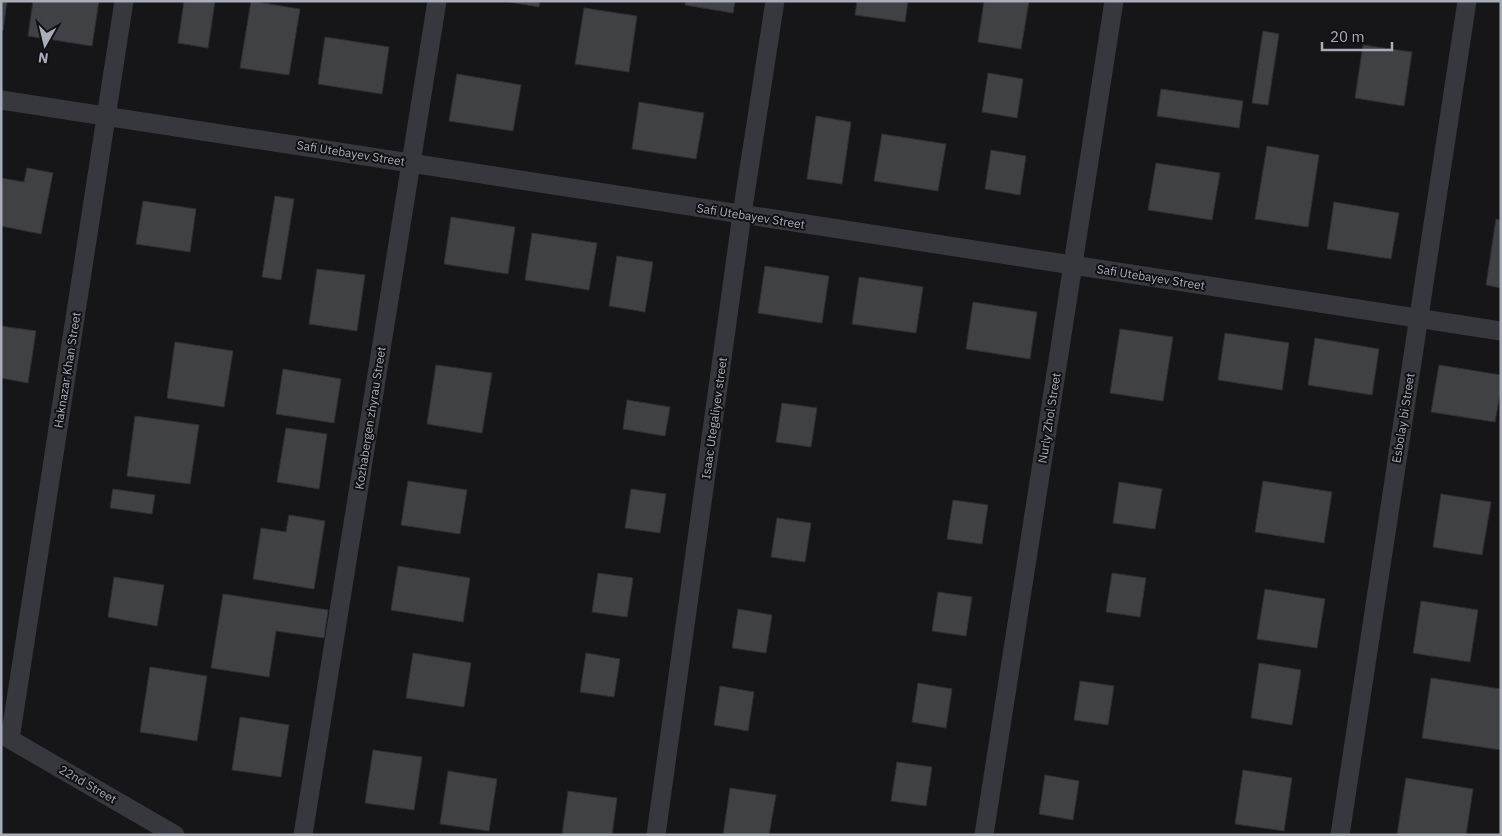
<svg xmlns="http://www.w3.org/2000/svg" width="1502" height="836" viewBox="0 0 1502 836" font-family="'IBM Plex Sans',sans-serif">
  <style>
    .building { fill: #404145; stroke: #303034 }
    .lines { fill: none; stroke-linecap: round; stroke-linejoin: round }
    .street { stroke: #37383d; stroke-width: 19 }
    .labels { text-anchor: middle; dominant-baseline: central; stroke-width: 4; stroke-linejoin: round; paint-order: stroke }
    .street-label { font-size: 12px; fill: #a8adb8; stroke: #111113 }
  </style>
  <rect width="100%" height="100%" fill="#161618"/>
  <!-- building -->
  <path class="building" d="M1,1H7L3,31H1Z
    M33,1H99L92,46L28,36Z
    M184,1H215L208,48L178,43Z
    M251,1L300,9L289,75L240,68Z
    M503,1H540L539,7Z
    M686,1H735L733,13L685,5Z
    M857,1H908L905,22L855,15Z
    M984,1H1029L1021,49L978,42Z
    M584,8L637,16L629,72L575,64Z
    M1263,31L1279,34L1268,105L1252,103Z
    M325,37L389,47L382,94L318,84Z
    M1363,45L1412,52L1404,106L1355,98Z
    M988,73L1023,79L1017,118L982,112Z
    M457,74L521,85L513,131L449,121Z
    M1161,89L1243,101L1239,128L1157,116Z
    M639,102L704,113L696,159L632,149Z
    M816,116L851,122L842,184L807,179Z
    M882,134L946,144L938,191L874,181Z
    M1267,146L1319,155L1308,227L1255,219Z
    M991,150L1026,156L1020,195L985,189Z
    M1156,163L1220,173L1212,220L1148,210Z
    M27,168L53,173L41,234L1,226V178L24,182Z
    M275,196L294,199L281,280L262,277Z
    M143,201L196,209L190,252L136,244Z
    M1334,202L1399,213L1391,259L1327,249Z
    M451,217L515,227L508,274L444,264Z
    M1496,219L1501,220V288L1486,285Z
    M532,233L597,243L589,290L525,280Z
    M617,256L653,262L645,312L609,306Z
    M765,266L829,276L822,323L758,313Z
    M317,269L365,275L357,331L309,324Z
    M859,277L923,287L916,333L852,324Z
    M973,302L1037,312L1030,359L966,349Z
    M1,326L36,331L28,383L1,378Z
    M1120,329L1173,337L1163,401L1110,393Z
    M1225,333L1289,343L1282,390L1218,380Z
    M1315,338L1379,349L1372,395L1308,385Z
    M175,342L233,351L224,407L167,398Z
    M436,365L492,373L482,433L427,424Z
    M1439,365L1501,375V388L1495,422L1431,412Z
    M283,369L341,379L334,423L276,414Z
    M627,400L670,407L665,436L623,429Z
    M782,403L817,408L811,447L776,442Z
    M135,416L199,425L190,484L127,476Z
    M286,428L327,434L319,489L277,482Z
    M408,481L467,490L460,534L401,525Z
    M1263,481L1332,492L1324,543L1255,532Z
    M1119,482L1162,489L1155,529L1113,523Z
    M113,489L155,495L152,514L110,508Z
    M631,489L666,494L660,533L625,528Z
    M1441,494L1491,502L1482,555L1433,547Z
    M953,500L988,505L982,544L947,539Z
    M289,515L325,521L314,589L253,579L261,528L286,532Z
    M777,518L811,523L805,562L771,557Z
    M398,566L470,578L463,622L391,610Z
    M598,573L633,578L627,617L592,612Z
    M1112,573L1146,578L1140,617L1106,612Z
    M114,577L164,585L157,626L108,617Z
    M1265,589L1325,599L1317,648L1257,639Z
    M938,592L972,597L966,636L932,631Z
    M223,594L328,610L324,638L276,631L269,677L211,668Z
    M1421,601L1478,610L1470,662L1413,653Z
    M738,609L772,615L766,653L732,648Z
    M413,653L471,663L464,707L406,698Z
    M586,653L620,659L614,697L580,692Z
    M1259,663L1301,670L1292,725L1251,718Z
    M150,667L207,676L197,741L140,732Z
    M1431,678L1501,689V750L1422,738Z
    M1080,681L1114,686L1108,725L1074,720Z
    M918,683L952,689L946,728L912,722Z
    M720,686L754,692L748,731L714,725Z
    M240,717L289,725L281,777L232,770Z
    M373,750L422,757L414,810L365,803Z
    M897,762L932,767L926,806L891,801Z
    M1243,770L1292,778L1284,831L1235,824Z
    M448,771L497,779L489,831L440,824Z
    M1045,775L1079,781L1073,820L1039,814Z
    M1406,778L1473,789L1466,835H1397Z
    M730,788L776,795L769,835H723Z
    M568,791L617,798L612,835H562Z"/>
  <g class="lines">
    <!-- street -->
    <path class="street" d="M1,100L1501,331
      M1,734L175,835
      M10,739L124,1
      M303,835L437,1
      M656,835L742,214L775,1
      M984,835L1114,1
      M1340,835L1467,1"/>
  </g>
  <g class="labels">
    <!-- street labels -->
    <g class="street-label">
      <text transform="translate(351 153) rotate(9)">Safi Utebayev Street</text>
      <text transform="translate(751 216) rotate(9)">Safi Utebayev Street</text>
      <text transform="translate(1151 277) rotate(9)">Safi Utebayev Street</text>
      <text transform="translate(67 370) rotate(-81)">Haknazar Khan Street</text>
      <text transform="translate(370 418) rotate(-81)">Kozhabergen zhyrau Street</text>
      <text transform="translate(714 418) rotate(-82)">Isaac Utegaliyev street</text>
      <text transform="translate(1049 418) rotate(-81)">Nurly Zhol Street</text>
      <text transform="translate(1403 418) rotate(-81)">Esbolay bi Street</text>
      <text transform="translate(88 784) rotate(30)">22nd Street</text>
    </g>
  </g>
  <!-- border -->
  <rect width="1502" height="836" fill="none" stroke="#a8adb8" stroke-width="5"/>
  <!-- north arrow -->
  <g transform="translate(45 45) rotate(188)" stroke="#111113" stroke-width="4" paint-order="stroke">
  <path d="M0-4L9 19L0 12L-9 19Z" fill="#a8adb8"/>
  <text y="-8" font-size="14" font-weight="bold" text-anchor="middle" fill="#a8adb8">N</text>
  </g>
  <!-- scale -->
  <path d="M1322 42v8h70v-8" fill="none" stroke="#a8adb8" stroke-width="2.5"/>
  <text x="1330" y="42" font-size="15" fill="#a8adb8" stroke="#111113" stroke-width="4" paint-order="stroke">20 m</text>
</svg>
